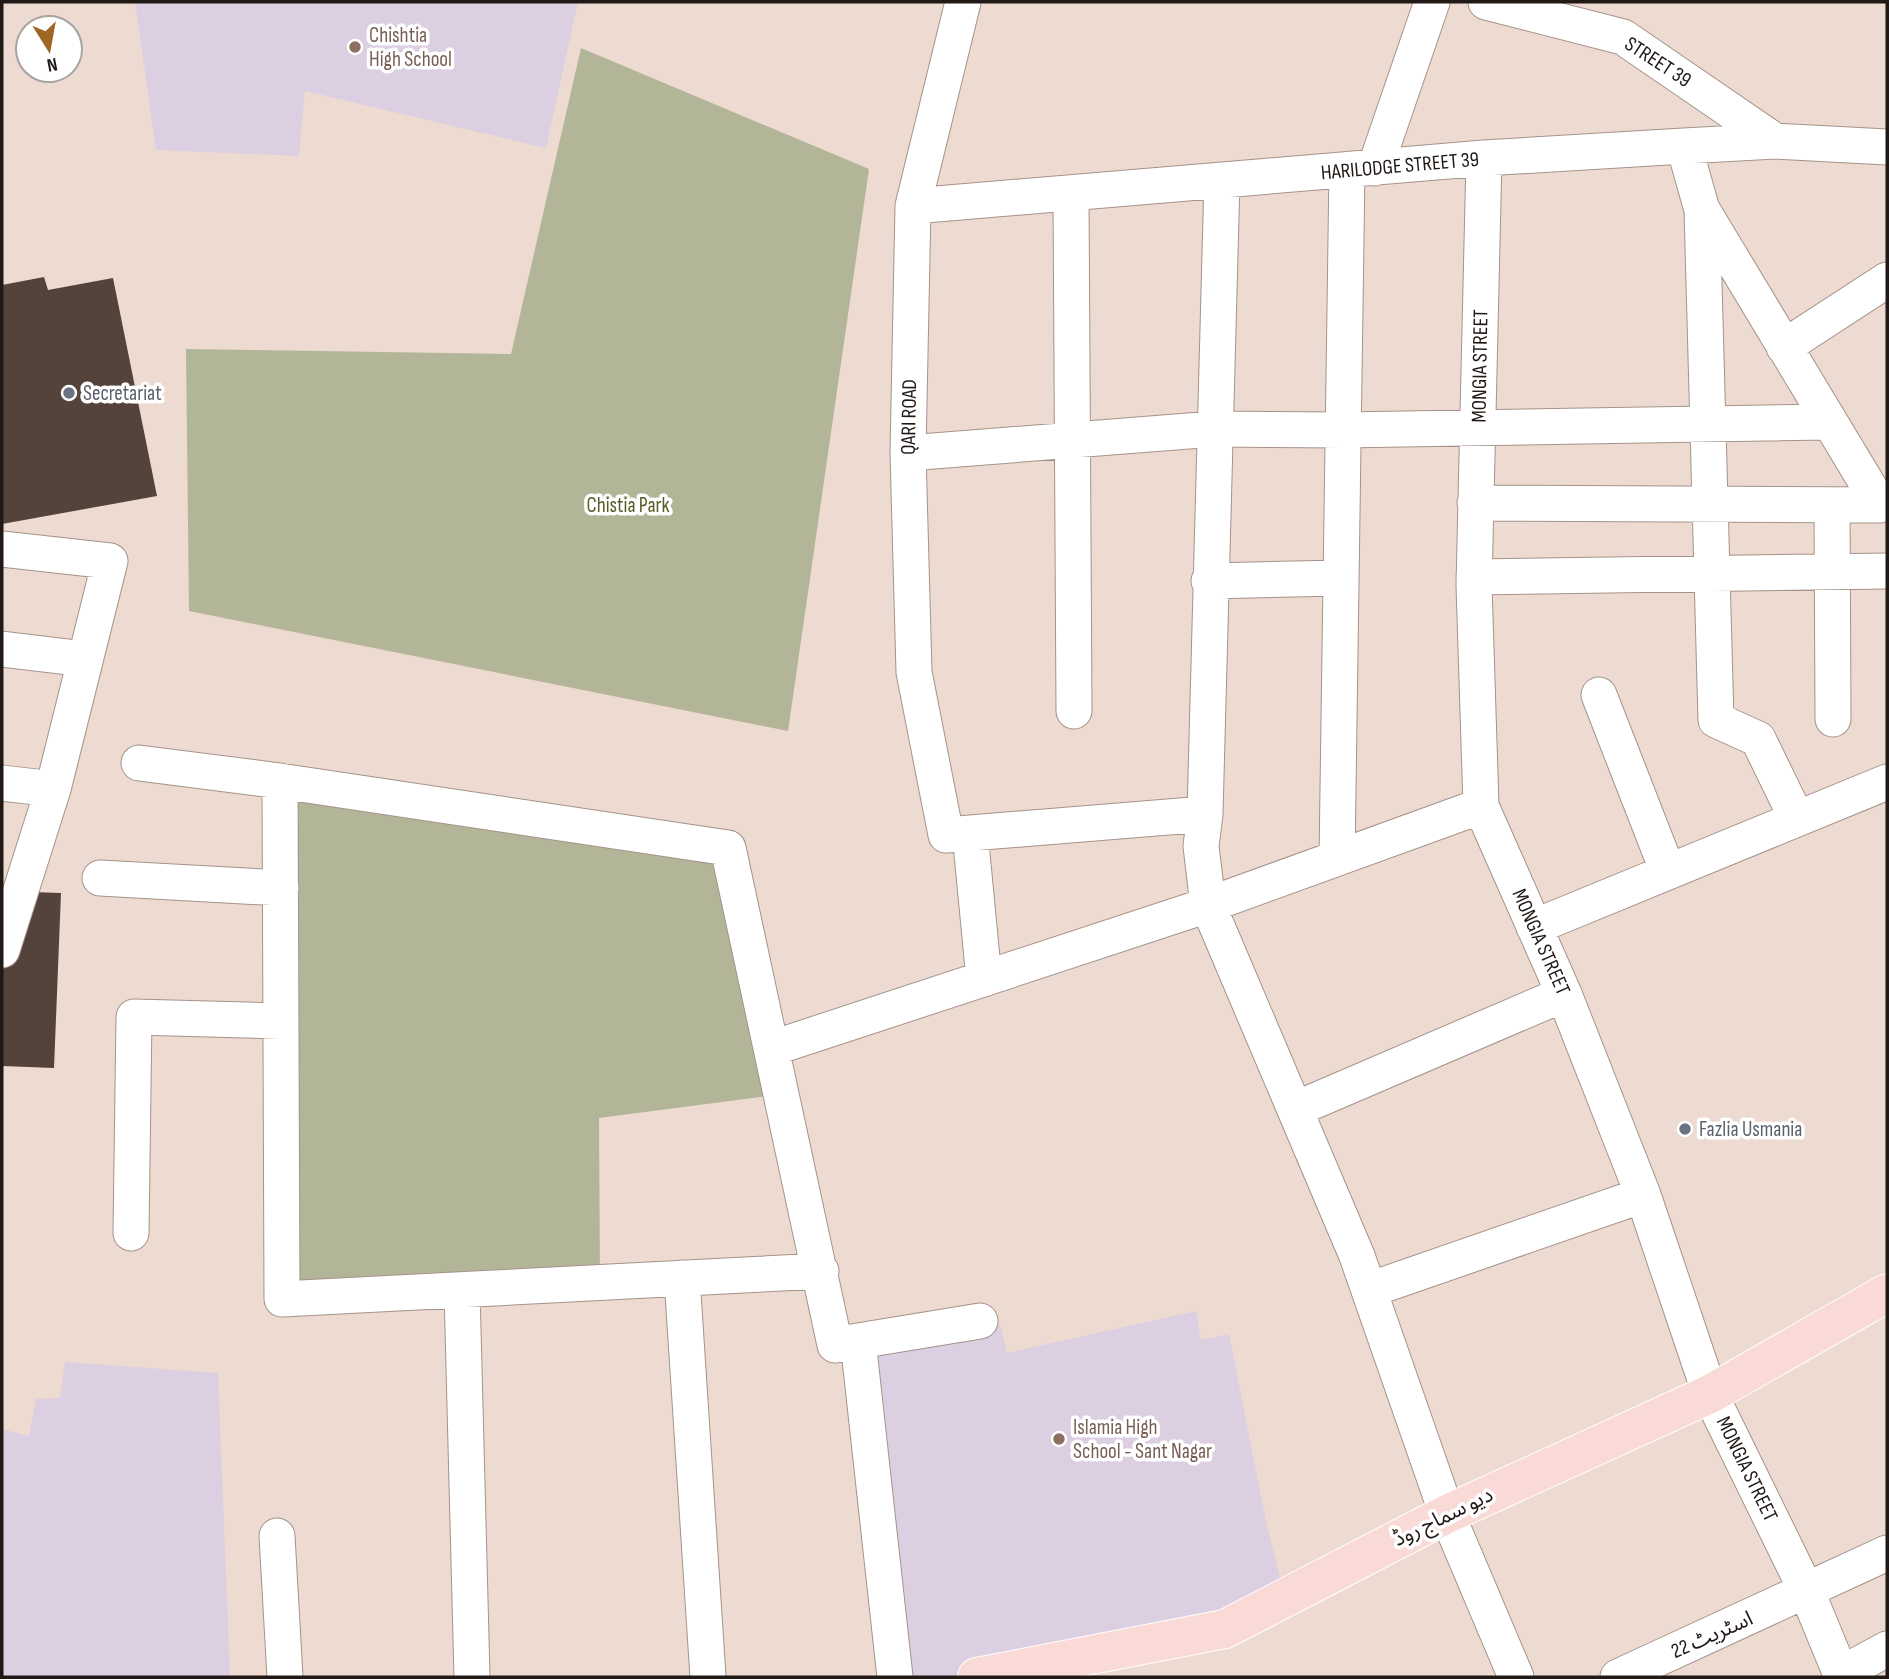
<svg xmlns="http://www.w3.org/2000/svg" width="1889" height="1679" viewBox="0 0 1889 1679" font-family="'Sofia Sans Condensed','Noto Sans Arabic',sans-serif">
  <style>
    .education { fill: #ddcfe2 }
    .green { fill: #b3b598 }
    .building { fill: #53433b }
    .lines { fill: none; stroke-linecap: round; stroke-linejoin: round }
    .minor-casing { stroke: #a5938a; stroke-width: 37 }
    .major-casing { stroke: #fff; stroke-width: 40 }
    .minor { stroke: #fff; stroke-width: 35 }
    .major { stroke: #fadad7; stroke-width: 38 }
    .education-dot { fill: #8d6e63; stroke: #fff; stroke-width: 2.5 }
    .worship-dot { fill: #6b7280; stroke: #fff; stroke-width: 2.5 }
    .labels { text-anchor: middle; dominant-baseline: central; stroke-width: 7; stroke-linejoin: round; paint-order: stroke }
    .education-label { font-size: 21px; fill: #785e54; stroke: #fff; text-anchor: start }
    .street-label { font-size: 21px; fill: #201915; stroke: #fff }
    .worship-label { font-size: 21px; fill: #5b616d; stroke: #fff; text-anchor: start }
    .park-label { font-size: 21px; fill: #585b25; stroke: #fff }
  </style>
  <rect width="100%" height="100%" fill="#eddad0"/>
  <!-- education -->
  <path class="education" d="M135,2H578L546,148L305,91L299,156L156,150Z
    M1196,1311L1201,1340L1229,1334L1267,1526L1285,1597L1016,1677H895L859,1350L1000,1325L1007,1353Z
    M65,1362L218,1373L230,1677H2V1429L29,1436L36,1399L60,1398Z"/>
  <!-- green -->
  <path class="green" d="M581,48L869,169L788,731L189,611L186,349L511,354Z
    M280,781L728,848L783,1094L599,1118L600,1282L282,1299Z"/>
  <!-- building -->
  <path class="building" d="M44,277L48,290L113,278L157,496L2,524V285Z
    M2,891L61,893L54,1068L2,1066Z"/>
  <g class="lines">
    <!-- minor casing -->
    <g class="minor-casing">
      <path id="minor" d="M963,2L913,206L908,453L914,672L946,835L1205,814
        M1486,2L1623,37L1775,141
        M1684,146L1702,210L1716,720L1758,739L1797,819
        M1484,158L1474,585L1481,806L1564,994L1643,1195L1710,1394L1807,1592L1842,1677
        M1375,168L1432,2
        M1222,180L1205,814L1201,846L1208,905L1357,1256L1447,1514L1516,1677
        M1071,193L1074,711
        M913,206L1484,158L1684,146L1775,141L1887,147
        M1703,211L1880,505
        M1784,347L1887,280
        M908,453L1214,429L1343,430L1829,422
        M1475,503L1880,505L1887,501
        M1832,505L1833,719
        M2,549L110,561L53,789L2,950
        M1474,577L1887,571
        M1209,581L1341,578
        M2,649L85,659
        M1599,695L1668,872
        M139,763L280,781L728,848L835,1345L858,1341
        M280,781L282,1299L821,1271
        M2,783L53,789
        M970,833L984,979
        M1337,858L1347,170
        M100,878L281,888
        M1534,927L1887,782
        M773,1048L1208,905L1481,806
        M1296,1109L1564,994
        M131,1233L134,1017L281,1021
        M682,1278L708,1677
        M462,1290L472,1677
        M1369,1290L1643,1195
        M277,1536L285,1677
        M1841,1674L1887,1649
        M895,1677L858,1341L980,1321
        M1618,1677L1887,1553"/>
    </g>
    <!-- major casing -->
    <g class="major-casing">
      <path id="major" d="M977,1677L1225,1629L1447,1514L1710,1394L1887,1293"/>
    </g>
    <!-- minor -->
    <use href="#minor" class="minor"/>
    <!-- major -->
    <use href="#major" class="major"/>
  </g>
  <!-- markers -->
  <g class="education-dot">
    <circle cx="355" cy="47" r="7"/>
    <circle cx="1059" cy="1439" r="7"/>
  </g>
  <g class="worship-dot">
    <circle cx="69" cy="393" r="7"/>
    <circle cx="1685" cy="1129" r="7"/>
  </g>
  <g class="labels">
    <!-- education labels -->
    <g class="education-label">
      <text x="369" y="35">Chishtia<tspan x="369" dy="24">High School</tspan></text>
      <text x="1073" y="1427">Islamia High<tspan x="1073" dy="24">School - Sant Nagar</tspan></text>
    </g>
    <!-- street labels -->
    <g class="street-label">
      <text transform="translate(1658 62) rotate(33)">STREET 39</text>
      <text transform="translate(1400 166) rotate(-5)">HARILODGE STREET 39</text>
      <text transform="translate(1480 366) rotate(-89)">MONGIA STREET</text>
      <text transform="translate(909 417) rotate(-89)">QARI ROAD</text>
      <text transform="translate(1541 942) rotate(66)">MONGIA STREET</text>
      <text transform="translate(1747 1469) rotate(64)">MONGIA STREET</text>
      <text transform="translate(1443 1517) rotate(-26)">دیو سماج روڈ</text>
      <text transform="translate(1712 1635) rotate(-24)">اسٹریٹ 22</text>
    </g>
    <!-- worship labels -->
    <g class="worship-label">
      <text x="83" y="393">Secretariat</text>
      <text x="1699" y="1129">Fazlia Usmania</text>
    </g>
    <!-- park labels -->
    <g class="park-label">
      <text x="628" y="505">Chistia Park</text>
    </g>
  </g>
  <!-- border -->
  <rect width="1889" height="1679" fill="none" stroke="#201915" stroke-width="7"/>
  <!-- north arrow -->
  <g transform="translate(49 49) rotate(169)"><circle r="33" fill="#ffffff" stroke="#a6a3a1" stroke-width="2"/>
  <path d="M0-5L12 26L0 18L-12 26Z" fill="#9e6622"/>
  <text y="-10" font-size="19" font-weight="bold" text-anchor="middle" fill="#201915">N</text>
  </g>
</svg>
